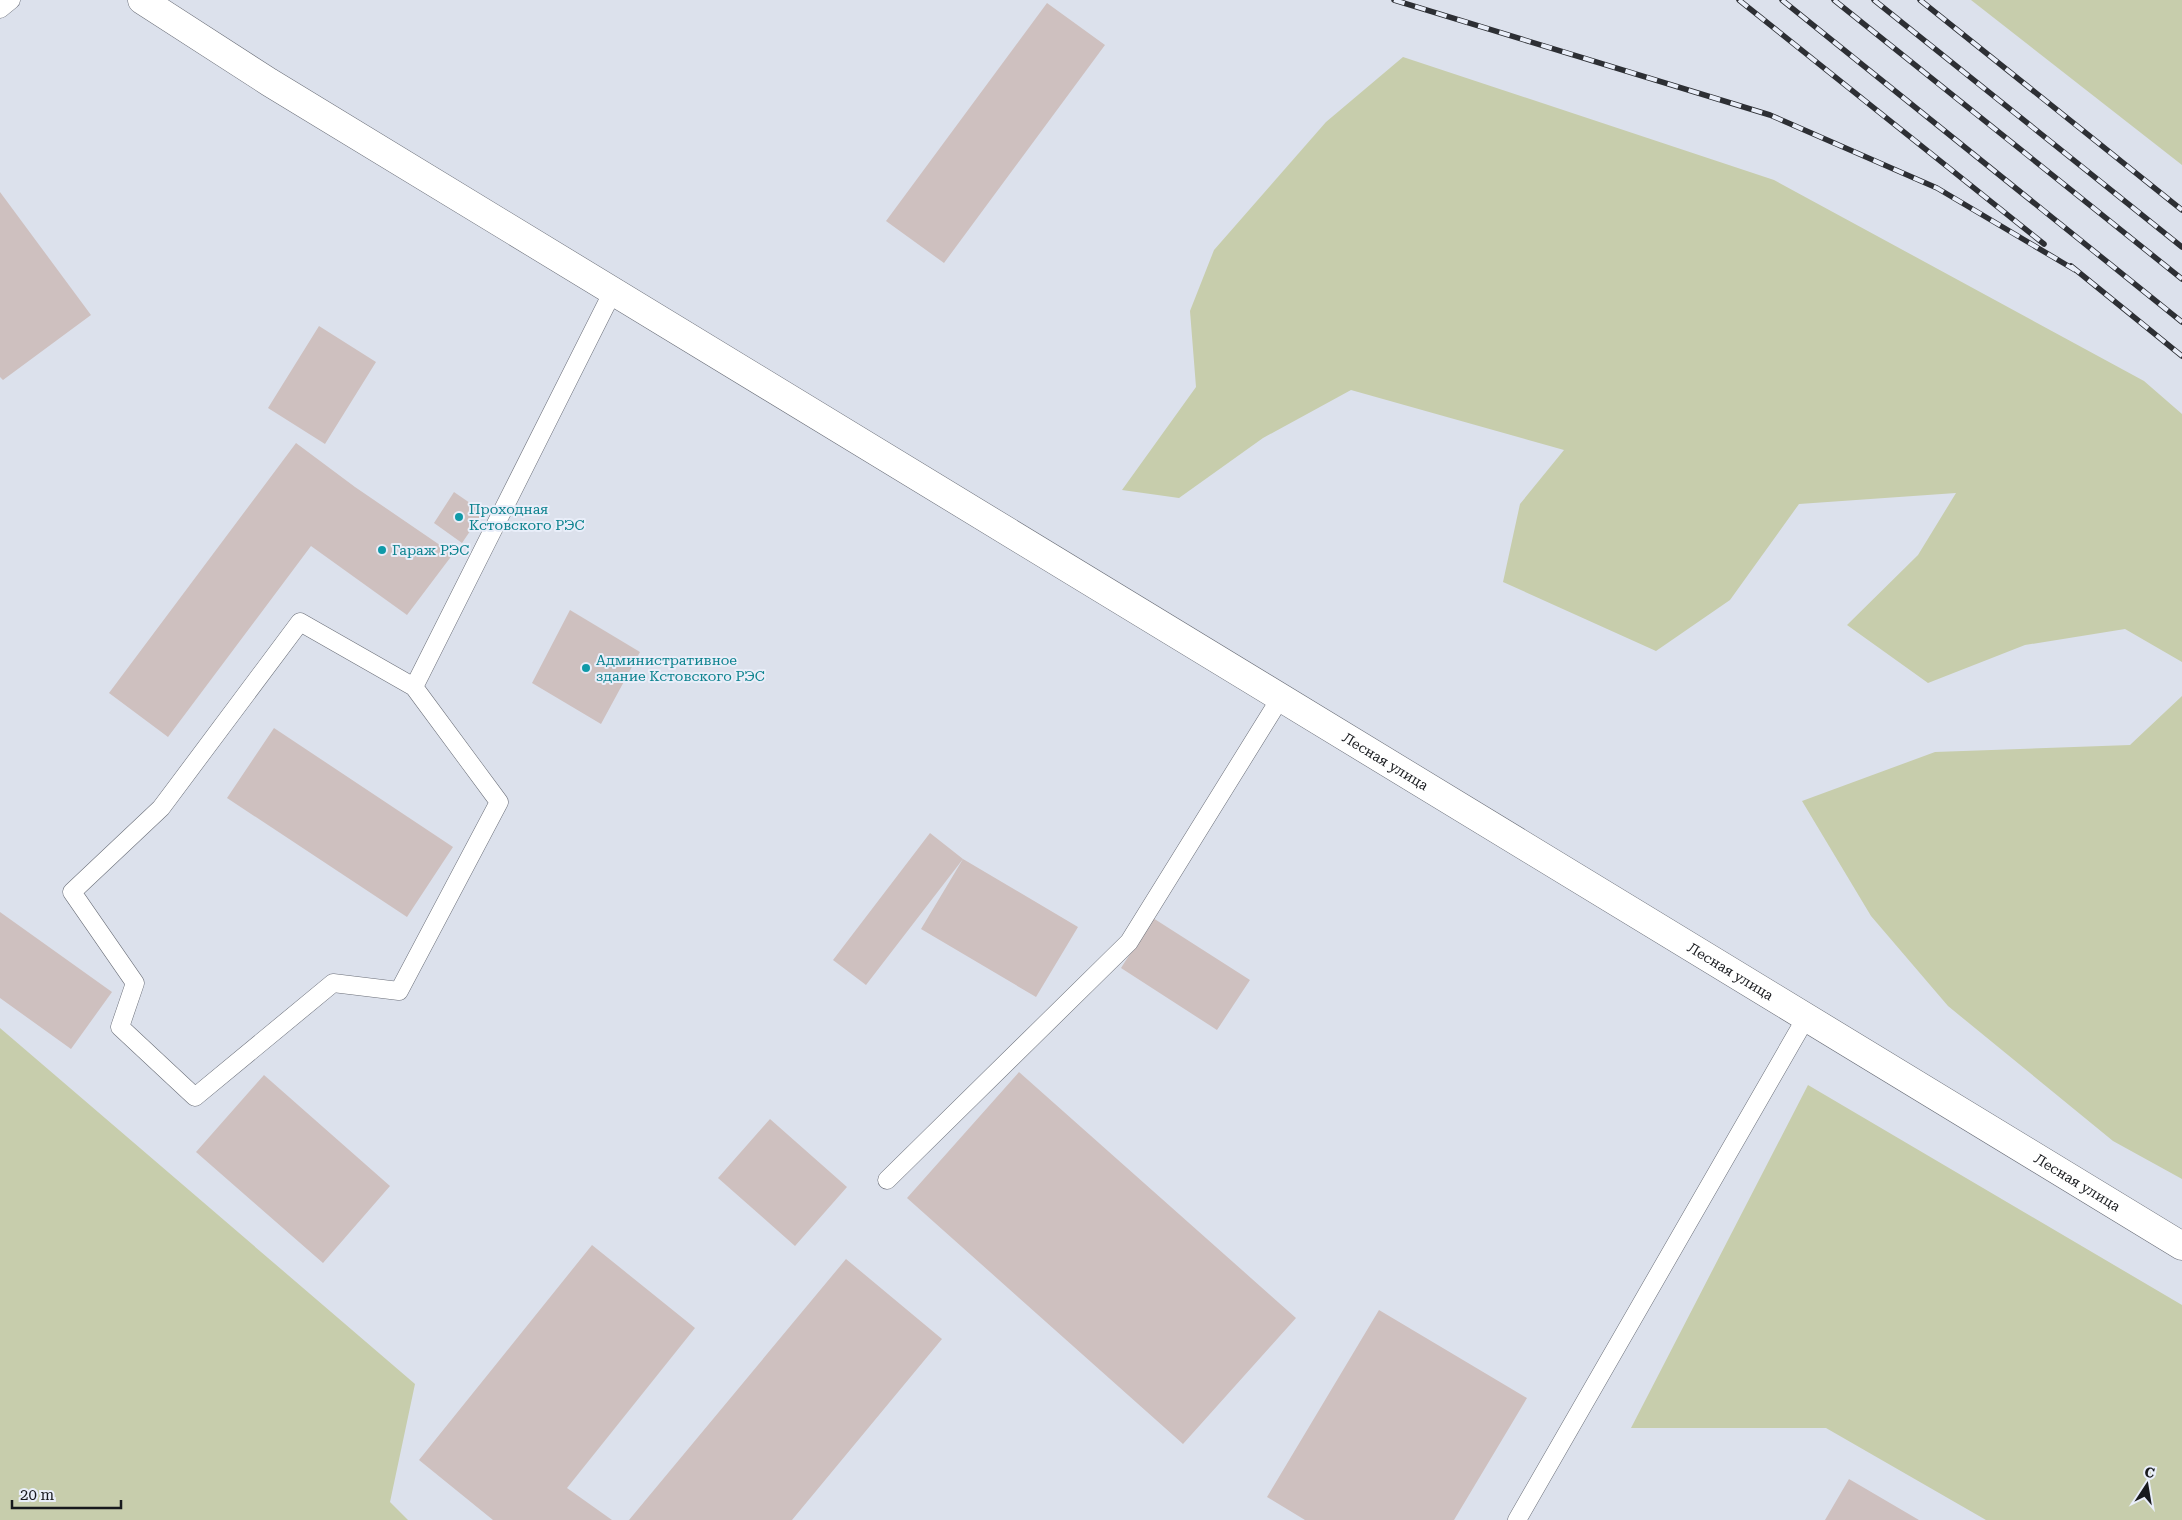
<svg xmlns="http://www.w3.org/2000/svg" width="2182" height="1520" viewBox="0 0 2182 1520" font-family="'Roboto Serif',serif">
  <style>
    .green { fill: #c7cdac }
    .building { fill: #cec0bf }
    .lines { fill: none; stroke-linecap: round; stroke-linejoin: round }
    .service-casing { stroke: #6a6e78; stroke-width: 19 }
    .minor-casing { stroke: #6a6e78; stroke-width: 29 }
    .service { stroke: #fff; stroke-width: 18 }
    .minor { stroke: #fff; stroke-width: 28 }
    .rail-casing { stroke: #2d2f34; stroke-width: 5.5 }
    .rail { stroke: #e9eef9; stroke-width: 4; stroke-dasharray: 11; stroke-linecap: butt }
    .culture-dot { fill: #0f9aa8; stroke: #e9eef9; stroke-width: 2 }
    .labels { text-anchor: middle; dominant-baseline: central; stroke-width: 4; stroke-linejoin: round; paint-order: stroke }
    .culture-label { font-size: 14px; fill: #0d838f; stroke: #e9eef9; text-anchor: start }
    .street-label { font-size: 14px; fill: #17191d; stroke: #e9eef9 }
  </style>
  <rect width="100%" height="100%" fill="#dce1ec"/>
  <!-- green -->
  <path class="green" d="M1971,0H2182V165Z
    M1403,57L1774,180L2144,381L2182,414V662L2125,629L2025,645L1928,683L1847,625L1918,555L1956,493L1799,504L1730,600L1656,651L1503,582L1520,504L1564,450L1351,390L1263,438L1179,498L1122,490L1196,387L1190,311L1214,250L1326,122Z
    M2182,696V1179L2113,1141L1948,1006L1871,916L1802,801L1935,752L2130,745Z
    M0,1028L415,1384L390,1502L408,1520H0Z
    M1808,1085L2182,1305V1520H1986L1826,1428H1631Z"/>
  <!-- building -->
  <path class="building" d="M1047,3L1105,45L944,263L886,221Z
    M0,192L91,315L3,380L0,377Z
    M319,326L376,362L325,444L268,408Z
    M296,443L355,487L453,554L407,615L311,546L168,737L109,693Z
    M454,492L483,512L462,543L434,523Z
    M570,610L640,652L601,724L532,683Z
    M274,728L453,847L407,917L227,798Z
    M930,833L963,859L866,985L833,960Z
    M963,859L1078,927L1036,997L921,929Z
    M0,912L112,992L71,1049L0,998Z
    M1153,918L1250,980L1217,1030L1121,968Z
    M1019,1072L1296,1318L1183,1444L907,1198Z
    M264,1075L390,1186L323,1263L196,1152Z
    M770,1119L847,1187L795,1246L718,1178Z
    M592,1245L695,1328L567,1488L612,1520H493L419,1460Z
    M846,1259L942,1339L792,1520H629Z
    M1379,1310L1527,1398L1454,1520H1305L1267,1497Z
    M1849,1479L1919,1520H1825Z"/>
  <g class="lines">
    <!-- service casing -->
    <g class="service-casing">
      <path id="service" d="M0,9L11,0
        M414,687L300,622L161,808L72,892L135,983L120,1027L195,1097L333,983L399,991L499,802L414,687L613,291
        M887,1180L1129,942L1281,697
        M1517,1520L1807,1016"/>
    </g>
    <!-- minor casing -->
    <g class="minor-casing">
      <g id="minor">
        <path id="s1" d="M142,0L269,82L2182,1246"/>
      </g>
    </g>
    <!-- service -->
    <use href="#service" class="service"/>
    <!-- minor -->
    <use href="#minor" class="minor"/>
    <!-- rail casing -->
    <g class="rail-casing">
      <path id="rail" d="M1394,0L1770,115L1937,188L2075,270
        M1739,0L2044,244
        M1782,0L2182,322
        M1834,0L2182,279
        M1874,0L2182,247
        M1920,0L2182,210
        M2071,266L2182,356"/>
    </g>
    <!-- rail -->
    <use href="#rail" class="rail"/>
  </g>
  <!-- markers -->
  <g class="culture-dot">
    <circle cx="459" cy="517" r="5"/>
    <circle cx="382" cy="550" r="5"/>
    <circle cx="586" cy="668" r="5"/>
  </g>
  <g class="labels">
    <!-- culture labels -->
    <g class="culture-label">
      <text x="469" y="509">Проходная<tspan x="469" dy="16">Кстовского РЭС</tspan></text>
      <text x="392" y="550">Гараж РЭС</text>
      <text x="596" y="660">Административное<tspan x="596" dy="16">здание Кстовского РЭС</tspan></text>
    </g>
    <!-- street labels -->
    <g class="street-label">
      <text stroke="none"><textPath href="#s1" startOffset="1458">Лесная улица</textPath></text>
      <text stroke="none"><textPath href="#s1" startOffset="1862">Лесная улица</textPath></text>
      <text stroke="none"><textPath href="#s1" startOffset="2268">Лесная улица</textPath></text>
    </g>
  </g>
  <!-- north arrow -->
  <g transform="translate(2147 1485) rotate(12)" stroke="#e9eef9" stroke-width="4" paint-order="stroke">
  <path d="M0-4L9 19L0 12L-9 19Z" fill="#17191d"/>
  <text y="-8" font-size="14" font-weight="bold" text-anchor="middle" fill="#17191d">С</text>
  </g>
  <!-- scale -->
  <path d="M12 1500v8h109v-8" fill="none" stroke="#17191d" stroke-width="2.5"/>
  <text x="20" y="1500" font-size="15" fill="#17191d" stroke="#e9eef9" stroke-width="4" paint-order="stroke">20 m</text>
</svg>
